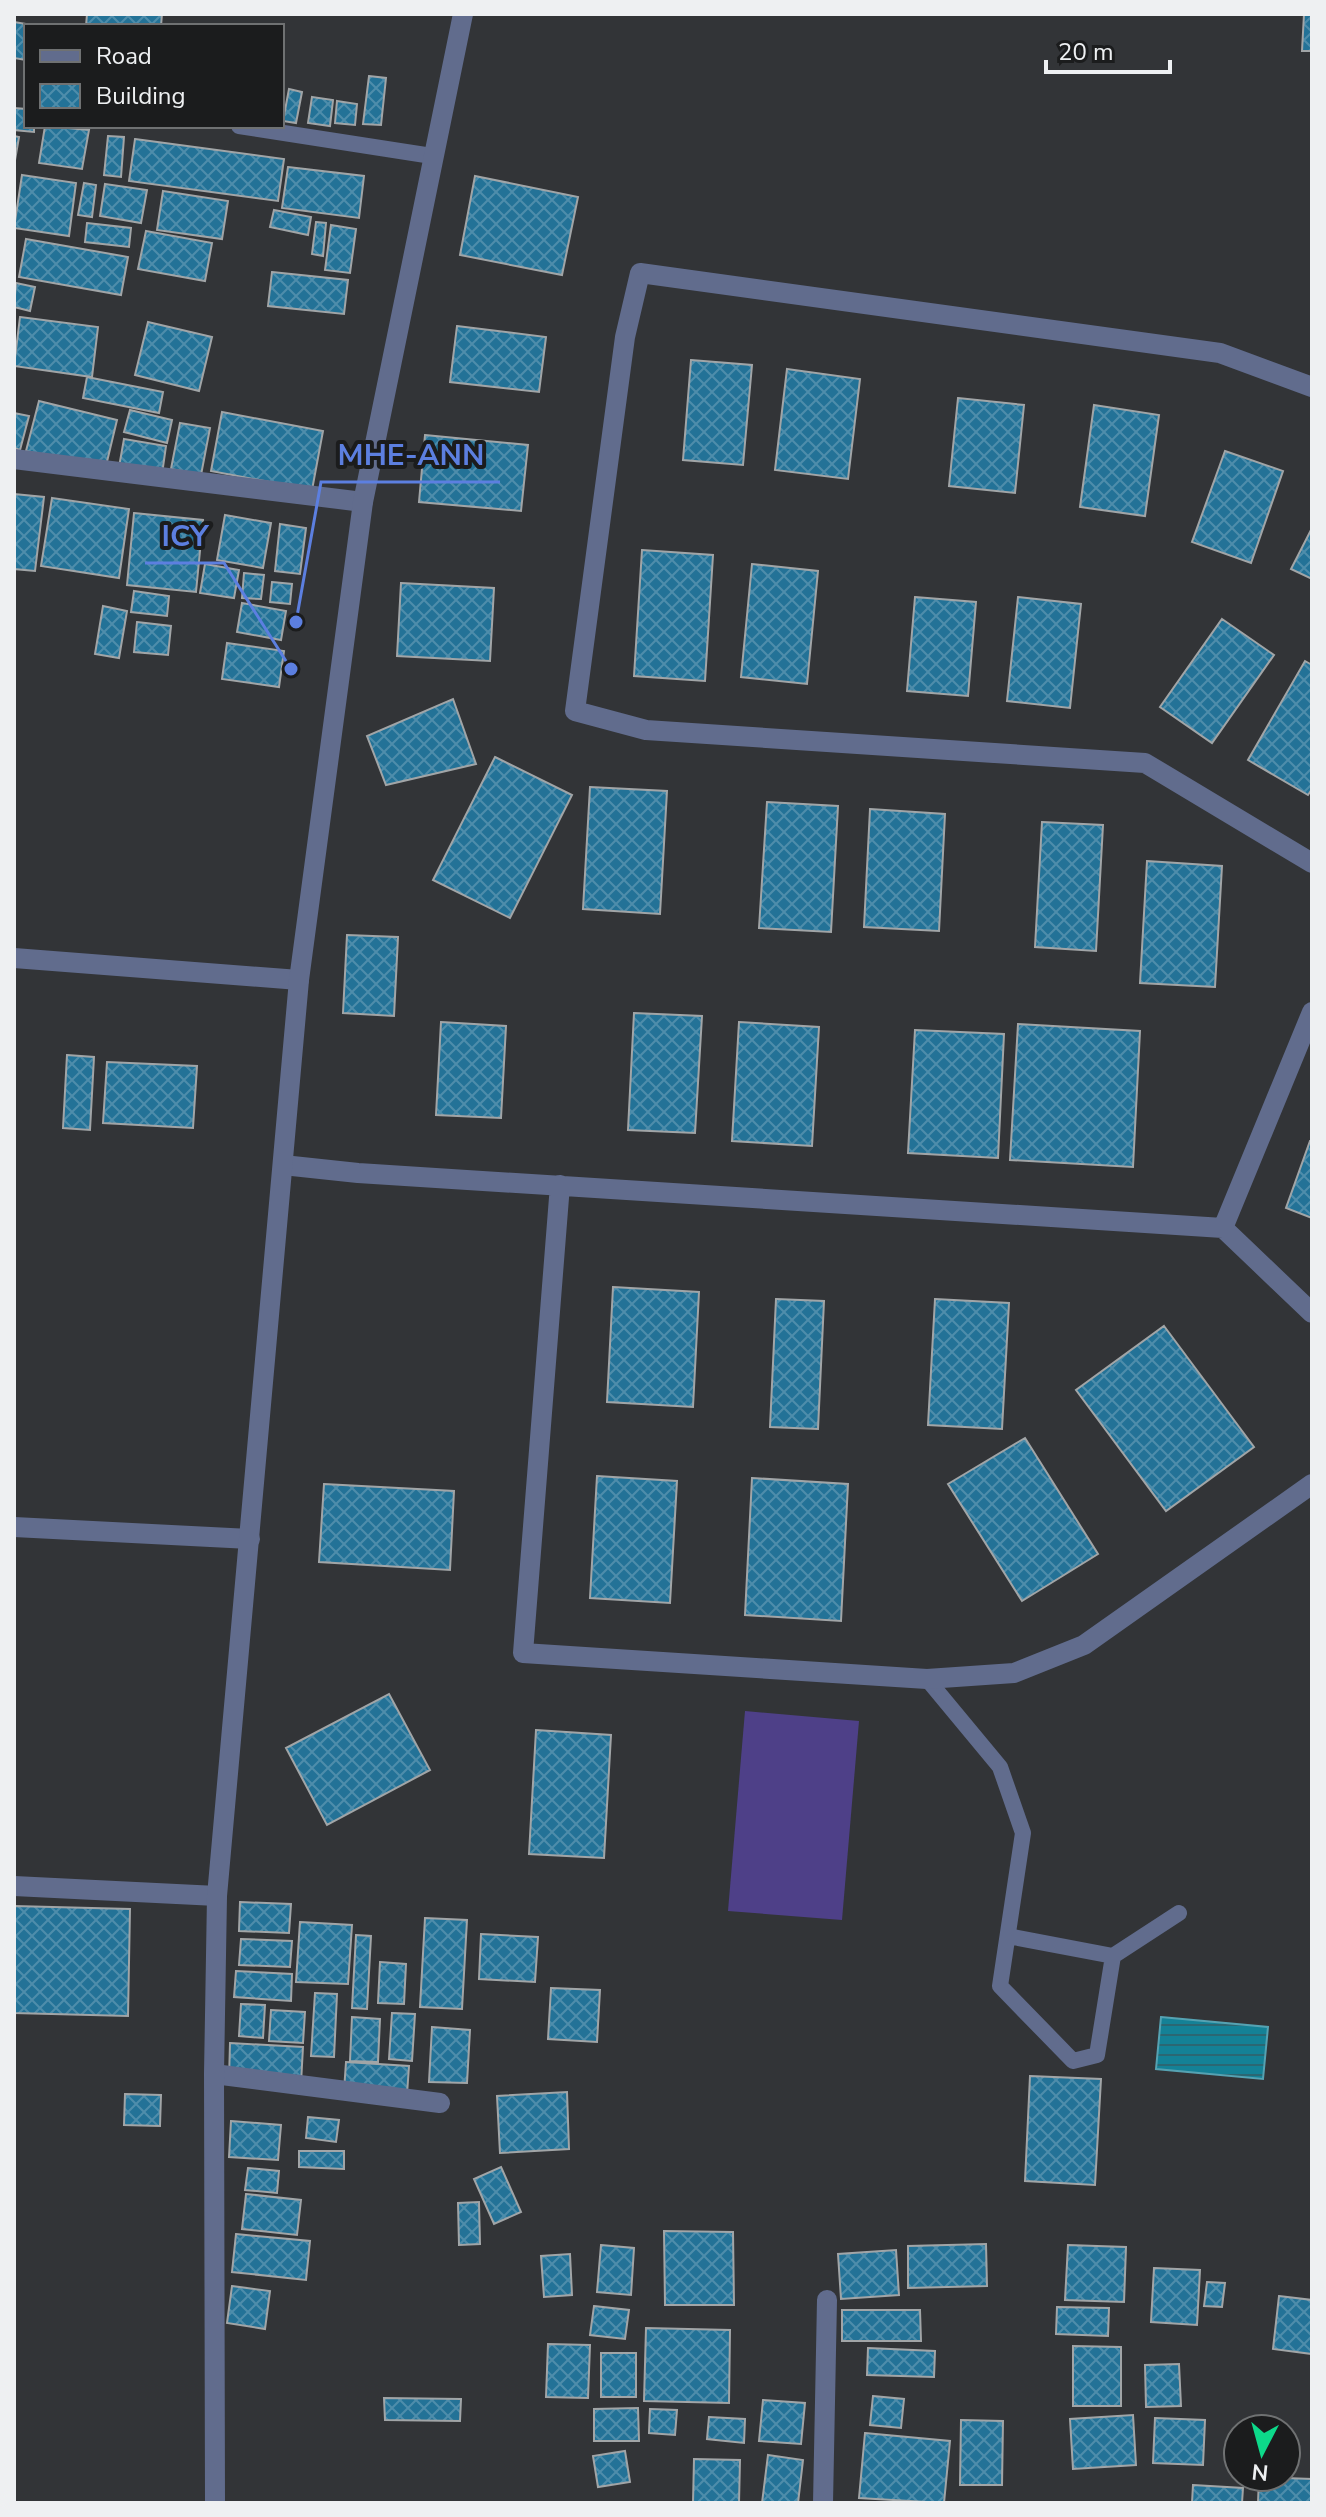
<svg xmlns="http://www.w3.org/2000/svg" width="1326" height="2517" viewBox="0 0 1326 2517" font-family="'Nunito Sans',sans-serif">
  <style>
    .pitch { fill: #4e4088 }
    .water { fill: url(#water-rules); stroke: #55a2b2; stroke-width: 2 }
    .building { fill: url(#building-cross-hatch); stroke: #a1a5a7; stroke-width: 2 }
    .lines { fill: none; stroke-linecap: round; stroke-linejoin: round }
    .service { stroke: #616c8d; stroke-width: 16 }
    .minor { stroke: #616c8d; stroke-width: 20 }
    .tertiary { stroke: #616c8d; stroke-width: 20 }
    .leader { fill: none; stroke: #5c7fe0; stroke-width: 3 }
    .callout-dot { fill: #5c7fe0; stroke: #1b1c1d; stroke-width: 3 }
    .callout-label { font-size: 30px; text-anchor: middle; font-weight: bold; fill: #5c7fe0; stroke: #1b1c1d; stroke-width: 8; stroke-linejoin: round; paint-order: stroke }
  </style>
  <defs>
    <pattern id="water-rules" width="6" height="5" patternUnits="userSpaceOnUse" patternTransform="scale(2)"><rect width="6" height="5" fill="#148196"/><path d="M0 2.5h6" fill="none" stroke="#2b6773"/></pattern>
    <pattern id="building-cross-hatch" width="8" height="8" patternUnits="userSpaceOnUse" patternTransform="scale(2)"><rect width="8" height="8" fill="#237297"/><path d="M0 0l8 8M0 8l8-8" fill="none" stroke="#4e8dab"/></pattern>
  </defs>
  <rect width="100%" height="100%" fill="#323437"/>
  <!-- pitch -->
  <path class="pitch" d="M745,1711L859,1721L842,1920L728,1911Z"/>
  <!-- water -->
  <path class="water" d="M1161,2017L1268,2027L1263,2079L1156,2069Z"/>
  <!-- building -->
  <path class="building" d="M87,14H162L161,26H86Z
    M1304,14H1312V51H1302Z
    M14,22L32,25L26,26V60L14,58Z
    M369,76L386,78L381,125L363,124Z
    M289,89L302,92L296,123L283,121Z
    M312,97L333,100L330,126L308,123Z
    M337,101L357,104L355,125L335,123Z
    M14,108L26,109V126H34V132L14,130Z
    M45,126L89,130L82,169L39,163Z
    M14,136L19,137L14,166Z
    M108,136L124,137L121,177L104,175Z
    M135,139L284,159L278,201L129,181Z
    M288,167L364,176L359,218L282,208Z
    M22,175L76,183L69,236L14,228Z
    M475,176L578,197L562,275L460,255Z
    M84,183L96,185L92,217L78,215Z
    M105,184L147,190L141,223L100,216Z
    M163,191L228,201L222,239L157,230Z
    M274,210L311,217L308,235L270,227Z
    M316,222L326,223L323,256L312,254Z
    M87,223L131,228L129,247L85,242Z
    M331,225L356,229L350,273L325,270Z
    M146,231L212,243L205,281L138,269Z
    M26,239L128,257L121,295L19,277Z
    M272,272L348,280L344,314L268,306Z
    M16,283L35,287L30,311L14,307Z
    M20,317L98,327L92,377L14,366Z
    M148,322L212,337L199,391L135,375Z
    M457,326L546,337L539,392L450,382Z
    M691,360L752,365L743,465L683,460Z
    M787,369L860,379L848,479L775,470Z
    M87,377L163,392L159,413L83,398Z
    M958,398L1024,405L1015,493L949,486Z
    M39,401L117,420L105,470L26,451Z
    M1094,405L1159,415L1145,516L1080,507Z
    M130,410L172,420L167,443L124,432Z
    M222,412L323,431L312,490L211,471Z
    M14,413L29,416L20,450L14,448Z
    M180,423L210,428L201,475L171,469Z
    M425,435L528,445L521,511L419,502Z
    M124,439L166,446L162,474L119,467Z
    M1225,451L1283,471L1251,563L1192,542Z
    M14,494L44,497L35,571L14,569Z
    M52,498L129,509L119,578L41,566Z
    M134,513L203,520L196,592L127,585Z
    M225,515L271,523L263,568L217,560Z
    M280,524L306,528L300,574L275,571Z
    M1312,528V579L1291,569Z
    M642,550L713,555L705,681L634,676Z
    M205,564L239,570L234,598L200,593Z
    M752,564L818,571L807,684L741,677Z
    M244,573L264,575L261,599L242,598Z
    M272,582L292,584L290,604L270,602Z
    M401,583L494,588L490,661L397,656Z
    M134,591L169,596L167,616L131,612Z
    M915,597L976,602L968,696L907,691Z
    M1018,597L1081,604L1070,708L1007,701Z
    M242,603L286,611L281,640L237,632Z
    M103,606L127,611L119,658L95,654Z
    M1222,619L1274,655L1212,743L1160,707Z
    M137,622L171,626L168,655L134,652Z
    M227,643L284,651L279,687L222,679Z
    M1305,661L1312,665V789L1308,795L1248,760Z
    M453,699L476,764L386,785L367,736Z
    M495,757L572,795L510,918L433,880Z
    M590,787L667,791L660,914L583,909Z
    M767,802L838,806L831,932L759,928Z
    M870,809L945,814L939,931L864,927Z
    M1042,822L1103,825L1096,951L1035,947Z
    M1147,861L1222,866L1215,987L1140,983Z
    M347,935L398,937L394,1016L343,1013Z
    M634,1013L702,1016L695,1133L628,1130Z
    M441,1022L506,1026L501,1118L436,1115Z
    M739,1022L819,1027L812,1146L732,1141Z
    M1018,1024L1140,1031L1133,1167L1010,1160Z
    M915,1030L1004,1034L998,1158L908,1153Z
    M67,1055L94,1057L90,1130L63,1128Z
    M107,1062L197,1066L193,1128L103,1123Z
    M1310,1141H1312V1218L1286,1208Z
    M613,1287L699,1292L693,1407L607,1402Z
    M776,1299L824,1301L818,1429L770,1427Z
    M935,1299L1009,1303L1002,1429L928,1425Z
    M1164,1326L1254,1447L1166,1511L1076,1390Z
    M1025,1438L1098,1554L1022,1601L948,1484Z
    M597,1476L677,1481L670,1603L590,1598Z
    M752,1478L848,1484L841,1621L745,1615Z
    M324,1484L454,1491L450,1570L319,1562Z
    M389,1694L430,1770L327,1825L286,1748Z
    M536,1730L611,1735L604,1858L529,1854Z
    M240,1902L291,1904L289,1933L239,1931Z
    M14,1906L130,1909L128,2016L14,2013Z
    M425,1918L467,1920L462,2009L420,2007Z
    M300,1922L352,1925L348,1984L296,1982Z
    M481,1934L538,1937L535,1982L479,1979Z
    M356,1935L371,1936L367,2009L352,2008Z
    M241,1939L292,1941L290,1967L239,1965Z
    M380,1962L406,1964L404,2004L378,2003Z
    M236,1971L292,1974L291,2001L234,1997Z
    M551,1988L600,1990L597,2042L548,2039Z
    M315,1993L337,1994L334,2057L311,2056Z
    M241,2004L265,2005L263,2038L239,2036Z
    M271,2010L305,2012L303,2043L269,2041Z
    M392,2013L415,2014L412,2061L389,2059Z
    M352,2017L380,2019L378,2062L350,2061Z
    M432,2027L470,2030L467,2083L429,2082Z
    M230,2043L303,2047L301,2083L229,2080Z
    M346,2062L409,2066L407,2094L344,2091Z
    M1030,2076L1101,2079L1095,2185L1025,2181Z
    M567,2092L569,2149L500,2153L497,2096Z
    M125,2094L161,2095L160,2126L124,2125Z
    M308,2117L339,2120L336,2142L306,2138Z
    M231,2121L281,2125L278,2160L229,2157Z
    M299,2151H344V2169L299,2167Z
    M501,2167L521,2212L494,2224L474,2179Z
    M248,2168L279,2171L277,2193L245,2190Z
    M246,2194L301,2200L297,2235L242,2229Z
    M479,2202L480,2244L459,2245L458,2203Z
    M664,2231L733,2232L734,2305H665Z
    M236,2234L310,2241L306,2280L232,2272Z
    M986,2244L987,2286L908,2288V2246Z
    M601,2245L634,2248L631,2295L597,2292Z
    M1068,2245L1126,2247L1124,2302L1065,2300Z
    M896,2250L899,2295L841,2299L838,2254Z
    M570,2254L572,2295L544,2297L541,2256Z
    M1154,2268L1200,2270L1197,2325L1151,2322Z
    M1207,2282L1225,2283L1222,2307L1204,2306Z
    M232,2286L270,2291L265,2329L227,2323Z
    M1279,2296L1312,2300V2354L1273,2349Z
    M594,2306L629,2310L625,2339L590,2335Z
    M1057,2307L1109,2308L1108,2336L1056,2334Z
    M842,2310H920L921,2341H842Z
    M646,2328L730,2330L729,2403L644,2401Z
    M548,2344L590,2345L588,2398L546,2397Z
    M1073,2346L1121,2347V2406H1073Z
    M868,2348L935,2351L934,2377L867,2375Z
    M601,2353H636V2397H601Z
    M1179,2364L1181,2406L1146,2407L1145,2365Z
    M873,2396L904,2399L901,2428L870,2425Z
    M384,2398L461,2399L460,2421L385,2420Z
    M763,2400L805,2403L801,2444L759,2441Z
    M638,2408L639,2441H594V2409Z
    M650,2409L677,2410L675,2435L649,2433Z
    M1133,2415L1136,2465L1073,2469L1070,2419Z
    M709,2417L745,2419L744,2443L707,2439Z
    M1155,2418L1205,2420L1203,2465L1153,2463Z
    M961,2420L1003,2421L1002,2485H960Z
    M865,2433L950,2441L944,2503L859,2498Z
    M625,2451L630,2482L598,2487L593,2456Z
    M768,2455L803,2460L798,2503H762Z
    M694,2459L740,2460L739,2503H693Z
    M1259,2477L1312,2479V2503H1258Z
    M1193,2485L1243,2488L1242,2503H1192Z"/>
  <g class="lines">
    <!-- service -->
    <path class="service" d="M239,126L432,156
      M927,1679L1000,1767L1023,1833L1000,1986L1073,2061L1097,2055L1113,1956
      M1008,1936L1113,1956L1179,1913"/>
    <!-- minor -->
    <path class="minor" d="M1312,387L1220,353L640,273L625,337L575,711L646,730L1145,763L1312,863
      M14,459L363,502
      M14,958L299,980
      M283,1165L358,1173L1223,1228L1312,1313
      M560,1185L523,1653L927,1679L1014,1673L1084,1645L1312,1484
      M1223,1228L1312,1012
      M14,1527L250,1539
      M14,1886L217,1896
      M214,2074L440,2103
      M823,2503L827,2300"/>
    <!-- tertiary -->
    <path class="tertiary" d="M215,2503L214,2074L217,1896L299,980L363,502L463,14"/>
  </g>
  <!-- callouts -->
  <path class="leader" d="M296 622L321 482H500M291 669L224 563H145"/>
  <g class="callout-dot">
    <circle cx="296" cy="622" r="8"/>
    <circle cx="291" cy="669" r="8"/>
  </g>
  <g class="callout-label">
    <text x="411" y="465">MHE-ANN</text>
    <text x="185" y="546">ICY</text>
  </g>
  <!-- border -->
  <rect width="1326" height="2517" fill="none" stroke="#eef0f2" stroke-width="32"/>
  <!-- legend -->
  <rect x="24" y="24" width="260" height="104" fill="#1b1c1d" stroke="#6f7172" stroke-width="2"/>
  <rect x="40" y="50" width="40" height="12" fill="#616c8d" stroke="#6f7172" stroke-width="2"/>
  <text x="96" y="64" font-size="24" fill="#eef0f2">Road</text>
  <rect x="40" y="84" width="40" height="24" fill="url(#building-cross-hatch)" stroke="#6f7172" stroke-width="2"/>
  <text x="96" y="104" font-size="24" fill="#eef0f2">Building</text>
  <!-- north arrow -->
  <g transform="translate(1262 2453) rotate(186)"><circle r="38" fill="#1b1c1d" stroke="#6f7172" stroke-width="2"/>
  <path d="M0-6L14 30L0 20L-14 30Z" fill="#0dd98a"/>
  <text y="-12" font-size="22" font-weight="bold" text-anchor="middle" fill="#eef0f2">N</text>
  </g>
  <!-- scale -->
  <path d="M1046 60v12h124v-12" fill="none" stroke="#eef0f2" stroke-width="4"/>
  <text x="1058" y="60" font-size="24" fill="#eef0f2" stroke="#1b1c1d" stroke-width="6" paint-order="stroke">20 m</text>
</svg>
